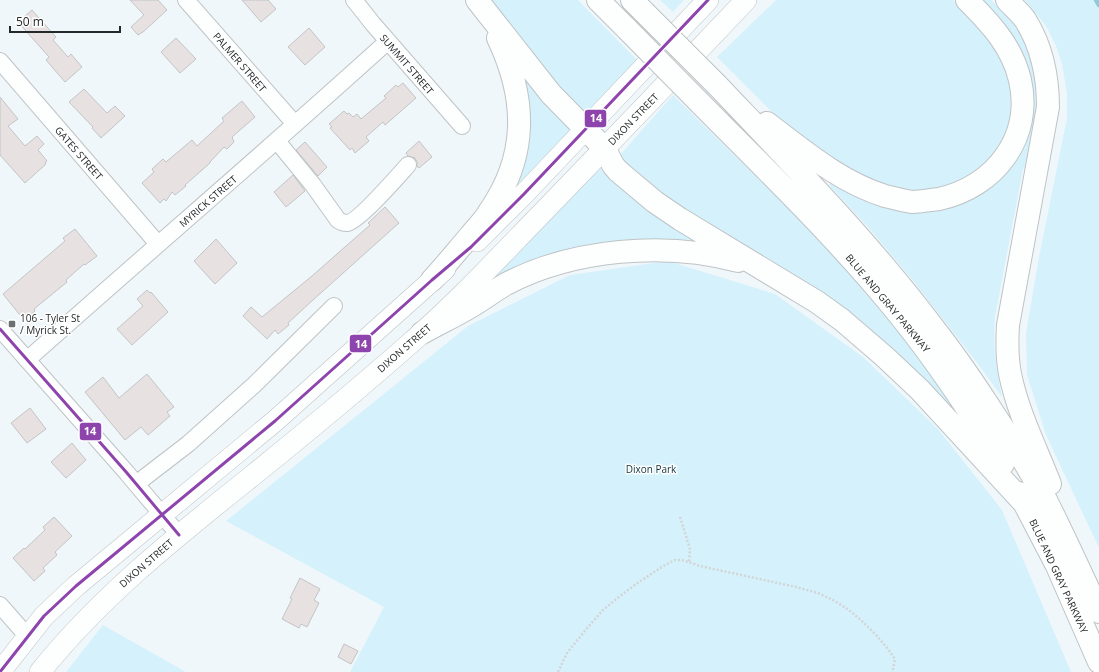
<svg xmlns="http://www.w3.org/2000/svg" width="1099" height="672" viewBox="0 0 1099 672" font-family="'Open Sans',sans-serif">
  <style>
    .green { fill: #d5f2fc }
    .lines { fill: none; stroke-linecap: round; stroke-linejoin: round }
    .stream { stroke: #91c8da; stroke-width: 4.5 }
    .building { fill: #e7e2e1; stroke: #c2c4c5 }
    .minor-casing { stroke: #bec3c5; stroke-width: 18 }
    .major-casing { stroke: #bec3c5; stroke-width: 22 }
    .highway-casing { stroke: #bec3c5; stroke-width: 24 }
    .path { stroke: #d2d4d5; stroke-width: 2.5; stroke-dasharray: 2 2; stroke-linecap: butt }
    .minor { stroke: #fdfefe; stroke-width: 16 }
    .major { stroke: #fdfefe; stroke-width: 21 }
    .highway { stroke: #fdfefe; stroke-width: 22 }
    .highway-bridge-casing { stroke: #bec3c5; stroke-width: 24; stroke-linecap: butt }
    .highway-bridge { stroke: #fdfefe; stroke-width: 22 }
    .bus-1-casing { stroke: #fff; stroke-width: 6 }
    .bus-1 { stroke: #8e44ad; stroke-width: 3 }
    .poi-dot { fill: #6b7072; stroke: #fff; stroke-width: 1.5 }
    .labels { text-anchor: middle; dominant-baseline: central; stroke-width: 3; stroke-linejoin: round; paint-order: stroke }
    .street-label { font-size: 10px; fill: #232829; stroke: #fff }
    .poi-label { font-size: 10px; fill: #232829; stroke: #fff; text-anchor: start }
    .park-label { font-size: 10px; fill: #0f333e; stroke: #fff }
    .line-badge { stroke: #fff; stroke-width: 1.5 }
    .badge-label { font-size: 11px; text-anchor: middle; font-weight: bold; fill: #fff }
  </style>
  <rect width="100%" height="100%" fill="#f0f7fa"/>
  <!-- green -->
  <path class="green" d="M486,0H578L637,60L583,116Z
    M660,0H684L673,12Z
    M776,0H953L980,25L994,42L1011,81L1013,103L1010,121L1003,146L979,177L919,195L867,179L838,163L808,141L771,111L717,57Z
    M979,0H991C998,7 1006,14 1012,22C1033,50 1041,83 1036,118C1035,134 1029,150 1026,166L1023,169L995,317C993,347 996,368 1002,397L978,364L910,277L867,226L829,185L834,179L958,202L1028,114Z
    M1025,0H1099V548L1046,435L1027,375L1026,333L1039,257L1067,118V93L1062,64L1056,46L1046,26Z
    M527,78L571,130L514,191L525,79Z
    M673,95L800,220L836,258L915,352L950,401L945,405L687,214L620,162L623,158L620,155Z
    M603,167L720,249L689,243L482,289L600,168Z
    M668,261L775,294L863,357L938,429L1002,510L1071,672H350L384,607L226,521L468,326L570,275Z
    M103,625L186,672H66Z"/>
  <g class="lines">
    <!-- stream -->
    <path class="stream" d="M1096,0L1099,5"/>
  </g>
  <!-- building -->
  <path class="building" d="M130,0H158L167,10L143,32L138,35L131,27L144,15Z
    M242,0H268L276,9L261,22Z
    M32,10L56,37L53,40L68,57L71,54L82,67L65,82L46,60L49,57L18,22Z
    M309,28L325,47L305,65L288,47Z
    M176,38L196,59L180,73L161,52Z
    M403,83L416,98L385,125L383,122L366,137L369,141L355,153L352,148L350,150L330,128L332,127L329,124L344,111L347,114L349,113L353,117L357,114L361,119L386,98L384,96L396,85L398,87Z
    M84,89L107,113L115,106L125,116L101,138L92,128L93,127L69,102Z
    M0,97L18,119L8,126L25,146L37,136L44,144L38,150L47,161L45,163L46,164L25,183L0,155Z
    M242,101L255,117L232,137L234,142L227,149L224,147L210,162V163L185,185L186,186L175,195L172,192L166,201L164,199L160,203L142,183L154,172L152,169L163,159L166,162L192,140L197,146L224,121L222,118Z
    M419,141L432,157L419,168L417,166V162L415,158L408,156L406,153Z
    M305,142L327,167L318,176L296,150Z
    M293,175L305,191L286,207L274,192Z
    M385,207L399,223L313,300L288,323L289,325L278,334L275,330L267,339L243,316L251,307L262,317L312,276L346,246L370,225L368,223Z
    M75,229L97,256L85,265L84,264L66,280L67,282L34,309L35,311L24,320L3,294L65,241L63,238Z
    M216,239L237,263L215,284L194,261Z
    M147,290L150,293L151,292L168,312L132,345L117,329L143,306L137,299Z
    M147,374L174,407L167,412L170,416L148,435L141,427L125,440L85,392L103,377L119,398Z
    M30,408L46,429L27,443L11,423Z
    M72,443L86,460L66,478L51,462Z
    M54,517L72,536L55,552L57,555L43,568L45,571L34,581L13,558L24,548L25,549L45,530L43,527Z
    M300,578L320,589L314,600L319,603L307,627L301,624L299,628L282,619L292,599L290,598Z
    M344,644L358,651L351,664L338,657Z"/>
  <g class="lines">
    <!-- minor casing -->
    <g class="minor-casing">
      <path id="minor" d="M186,0L295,124
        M354,0L373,24L462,126
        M0,61L158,244
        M277,141L313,185L338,220C341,222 343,223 347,223C358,222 398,176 408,165
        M0,329L127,473L179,535
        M27,360C147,253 269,149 388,41
        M136,484L188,444L254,385L334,306
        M0,605L28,637"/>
    </g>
    <!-- major casing -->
    <g class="major-casing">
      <path id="major" d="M477,241L524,194L708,0
        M0,672L44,616L76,586L275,421L445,269
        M40,672C101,596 177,536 252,476C304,434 356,391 406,347C456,304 500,256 546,209C613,140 680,70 746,0"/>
    </g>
    <!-- highway casing -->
    <g class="highway-casing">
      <path id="highway" d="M477,0L551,94L605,149L613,165L618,171L655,202L680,219L817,302L842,320L885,357L920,390L1025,504
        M598,0L627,29
        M632,0L644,12
        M1007,0C1013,7 1021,13 1026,21C1042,47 1048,76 1048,107L1008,325C1007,341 1007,358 1010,374C1018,413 1036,448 1050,484
        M717,85C793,165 870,243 936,331C957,358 976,386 994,414C1013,443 1031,472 1047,502C1065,538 1082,575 1099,612
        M700,103C769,173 840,241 901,317C939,364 971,414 1003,464
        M767,123C804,151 840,182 885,196C894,198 903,201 912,202C921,202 930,200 939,199C995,187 1033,137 1020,80C1012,46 990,23 967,0
        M432,280C445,266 457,251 470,236C476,228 484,221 489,212C528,156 527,99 498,38
        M422,333C438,324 455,316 470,307C482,300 494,291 506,284C573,249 665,241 738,261
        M1019,493L1057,566L1099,662"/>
    </g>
    <!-- path -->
    <path class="path" d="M680,517L690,549L689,562
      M558,672L567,653L588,627L603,610L620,596L639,582L665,565L675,560H682L700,566L796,587L818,593L833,600L849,610L863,622L877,636L888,649L895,659L893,669L892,672"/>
    <!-- minor -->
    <use href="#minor" class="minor"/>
    <!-- major -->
    <use href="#major" class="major"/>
    <!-- highway -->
    <use href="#highway" class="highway"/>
    <!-- highway-bridge casing -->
    <g class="highway-bridge-casing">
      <path id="highway-bridge" d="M644,12L717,85
        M627,29L700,103"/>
    </g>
    <!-- highway-bridge -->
    <use href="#highway-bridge" class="highway-bridge"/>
    <!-- bus-1 casing -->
    <g class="bus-1-casing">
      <path id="bus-1" d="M0,329L127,473L179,535
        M0,672L44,616L76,586L275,421L432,280L471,247L524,194L708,0"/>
    </g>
    <!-- bus-1 -->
    <use href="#bus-1" class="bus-1"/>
  </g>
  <!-- markers -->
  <rect class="poi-dot" x="8" y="320" width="8" height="8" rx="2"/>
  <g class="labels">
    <!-- street labels -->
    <g class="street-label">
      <text transform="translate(240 62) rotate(49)">PALMER STREET</text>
      <text transform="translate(407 64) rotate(49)">SUMMIT STREET</text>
      <text transform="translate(633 119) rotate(-46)">DIXON STREET</text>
      <text transform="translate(79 153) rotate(49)">GATES STREET</text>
      <text transform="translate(208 201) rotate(-41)">MYRICK STREET</text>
      <text transform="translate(888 303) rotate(50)">BLUE AND GRAY PARKWAY</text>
      <text transform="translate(404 348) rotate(-41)">DIXON STREET</text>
      <text transform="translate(146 563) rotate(-41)">DIXON STREET</text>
      <text transform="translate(1059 576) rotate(65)">BLUE AND GRAY PARKWAY</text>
    </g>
    <!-- poi labels -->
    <g class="poi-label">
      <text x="20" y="318">106 - Tyler St<tspan x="20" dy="12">/ Myrick St.</tspan></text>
    </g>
    <!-- park labels -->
    <g class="park-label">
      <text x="651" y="469">Dixon Park</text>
    </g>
  </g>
  <g class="line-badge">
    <rect x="584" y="109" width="23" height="19" rx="4" fill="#8e44ad"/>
    <rect x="349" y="334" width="23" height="19" rx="4" fill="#8e44ad"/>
    <rect x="79" y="422" width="23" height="19" rx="4" fill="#8e44ad"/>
  </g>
  <g class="badge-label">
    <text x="596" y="122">14</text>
    <text x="361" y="348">14</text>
    <text x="90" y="435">14</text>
  </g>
  <!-- scale -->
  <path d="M10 26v6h110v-6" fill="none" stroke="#232829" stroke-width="2"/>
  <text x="16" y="26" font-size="12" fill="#232829" stroke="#ffffff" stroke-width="3" paint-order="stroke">50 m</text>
</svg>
